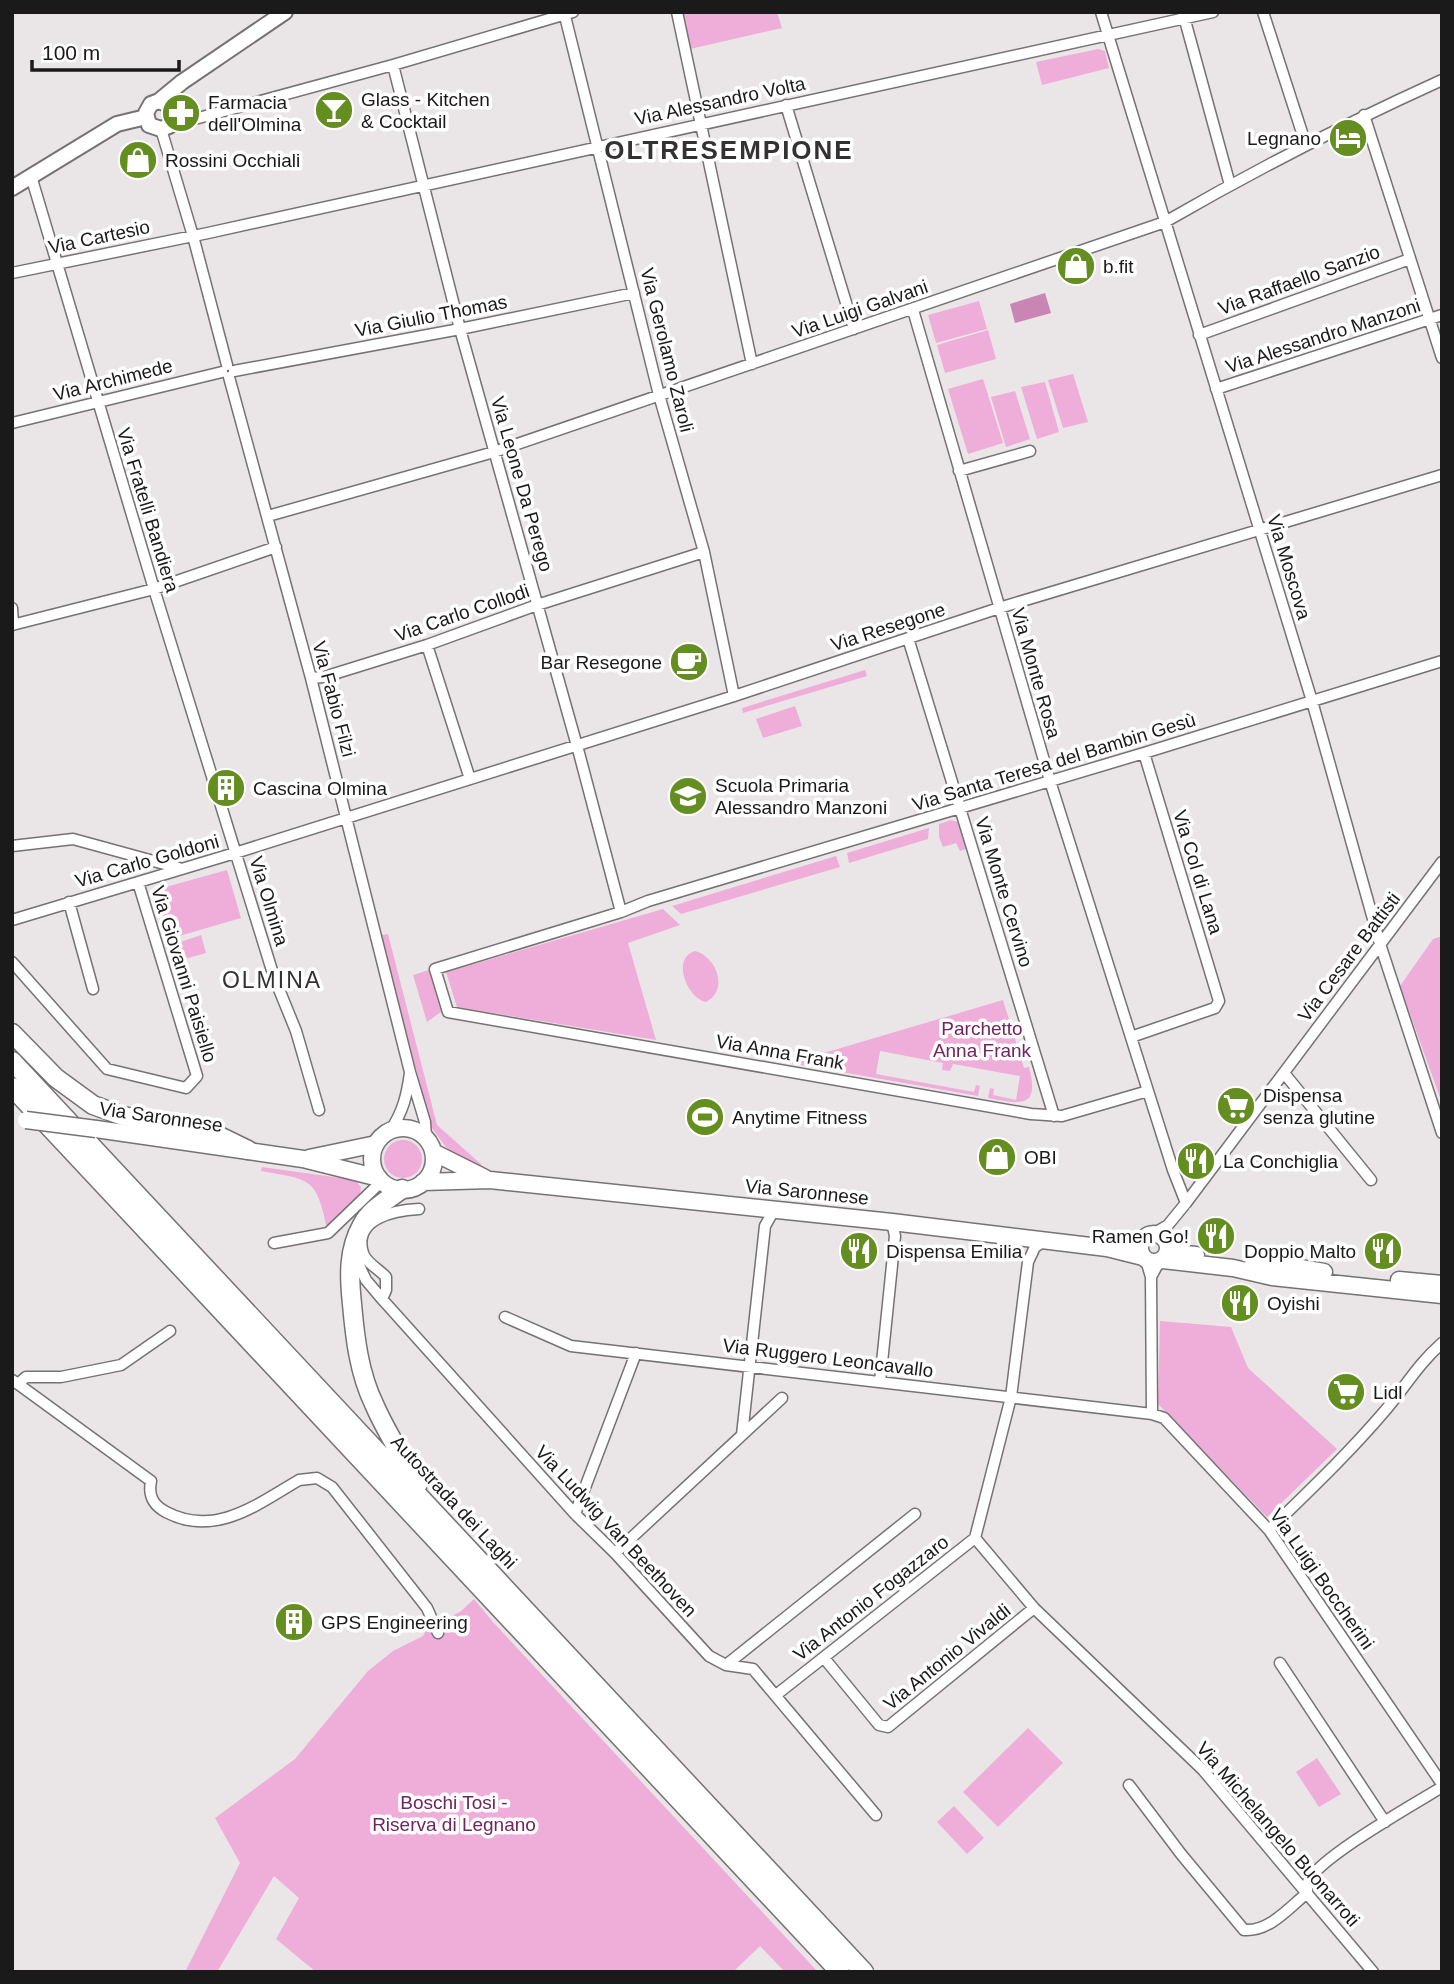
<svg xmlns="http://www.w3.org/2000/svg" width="1454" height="1984" viewBox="0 0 1454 1984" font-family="Arial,sans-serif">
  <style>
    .green { fill: #efadd9 }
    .water { fill: #c986b4 }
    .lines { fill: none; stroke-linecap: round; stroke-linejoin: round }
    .street-casing { stroke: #767274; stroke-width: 13 }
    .secondary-casing { stroke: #767274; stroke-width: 18 }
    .primary-casing { stroke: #767274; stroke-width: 19 }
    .highway-casing { stroke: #767274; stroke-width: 21 }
    .street { stroke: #fff; stroke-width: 10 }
    .secondary { stroke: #fff; stroke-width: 14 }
    .primary { stroke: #fff; stroke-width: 16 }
    .highway { stroke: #fff; stroke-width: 18 }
    .primary-bridge-casing { stroke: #767274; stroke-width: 19; stroke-linecap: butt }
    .primary-bridge { stroke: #fff; stroke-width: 16 }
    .labels { text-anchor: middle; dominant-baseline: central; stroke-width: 7; stroke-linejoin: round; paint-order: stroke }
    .poi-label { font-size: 19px; fill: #1b1a1a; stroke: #fff; text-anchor: start }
    .street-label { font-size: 19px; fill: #1b1a1a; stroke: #fff }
    .park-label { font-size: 19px; fill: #72245f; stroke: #fff }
    .quarter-label { font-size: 23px; letter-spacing: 2px; fill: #343133; stroke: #fff }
    .district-label { font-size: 26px; font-weight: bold; letter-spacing: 2px; fill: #343133; stroke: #fff }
  </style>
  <rect width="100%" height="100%" fill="#eae6e8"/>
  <!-- green -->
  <path class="green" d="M683,12H777L782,28L690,49Z
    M1098,49L1105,51L1109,68L1042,85L1036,62Z
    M979,301L987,329L936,343L928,315Z
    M988,330L996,359L945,373L937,345Z
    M1073,374L1088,422L1063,428L1048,380Z
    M983,379L1003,443L968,454L948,389Z
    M1045,382L1059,432L1037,439L1021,387Z
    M1015,391L1030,439L1006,447L991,397Z
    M865,670L867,676L743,713L742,708Z
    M795,706L802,726L763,738L756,719Z
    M951,820L961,823L969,848L960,851L956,843L943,847L939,837V824Z
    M929,828L928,839L849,863L847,853Z
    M836,856L840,867L681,914L672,906Z
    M227,870L241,918L169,939L155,890Z
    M663,909L680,925L628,943L656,1040L457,1007L446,972Z
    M388,934L437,1125L482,1165H468L446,1147L431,1127L381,935Z
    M201,935L206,953L174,962L169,946Z
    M1442,936V1103L1400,986L1433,939Z
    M695,951C717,957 729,990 706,1002C687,998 671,958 695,951Z
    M429,970L441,1012L427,1022L413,975Z
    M1003,1000L1024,1068L1029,1067C1040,1109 1021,1104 988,1098L990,1088L994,1089L993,1095L1016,1100L1020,1076L953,1064L950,1071L942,1070L943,1063L880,1051L876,1074L974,1092L976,1085L980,1086L978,1096L790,1063Z
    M384 1159a19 19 0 1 1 38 0a19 19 0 1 1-38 0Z
    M262,1167L355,1180L361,1187L360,1196L327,1228C316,1176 310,1180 261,1171Z
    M1160,1321L1231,1327L1248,1368L1337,1449L1267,1517L1158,1404Z
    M474,1599L493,1622L818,1972H785L760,1946L733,1972H316L276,1939L299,1898L274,1876L217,1972H185L240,1863L215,1818L295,1759L368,1671L393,1651L423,1636L428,1627L460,1612Z
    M1028,1728L1063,1763L998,1827L963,1792Z
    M1317,1758L1341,1794L1319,1807L1296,1772Z
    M954,1806L984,1838L967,1854L937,1822Z"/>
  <!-- water -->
  <path class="water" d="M1045,293L1051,313L1015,323L1010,304Z"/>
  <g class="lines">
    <!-- street casing -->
    <g class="street-casing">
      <path id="street" d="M564,12L659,395L704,552L734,696
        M677,12L752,364
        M1101,12L1312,701L1380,944L1442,1133
        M1263,12L1306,145
        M1183,13L1230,185
        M393,65L460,329L579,753L621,912
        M786,105L854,329
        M1364,115L1442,358
        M169,126L393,65L573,12
        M161,129L193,236L227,365
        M31,176L154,589L274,977L296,1031L319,1110
        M12,273L208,233L1213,12
        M913,310L1050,781L1173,1170L1186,1203
        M1199,335L1410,259
        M234,371L460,329L634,293
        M229,377L311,678L410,1072L425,1122L426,1138
        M1216,389L1442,315
        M12,423L222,372
        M959,471L1030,451
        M268,516L494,452L1165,222C1255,170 1347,123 1442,80
        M12,608L13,625
        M12,625L154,589L276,547
        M908,638L1054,1116
        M427,645L470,779
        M311,678L324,677L427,645L537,605L704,552
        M12,846L73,839L179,868
        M69,902L93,989
        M12,920L235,853L734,696L999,608L1442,475
        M12,962L107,1069L186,1088L197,1076L138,882
        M1131,1037L1215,1008L1219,1001L1144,753
        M1284,1073L1371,1180
        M1148,1091L1062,1116L1031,1114L448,1012L435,969L621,912L648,901L1144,753L1442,661
        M390,1131C403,1112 407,1095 410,1073
        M1153,1234L1168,1225L1186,1203L1442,862
        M274,1243L328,1233L382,1181
        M355,1257L366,1280L382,1299L575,1514L615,1553L709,1656L726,1665L753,1669L876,1815
        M1146,1260L1151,1277L1159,1262
        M1151,1277L1152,1414
        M382,1299L386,1290V1277C379,1269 366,1263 363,1253C352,1218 396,1210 419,1209
        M505,1317L571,1346L1152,1414L1164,1418L1269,1530L1442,1784
        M12,1380L18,1384L26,1377H61L121,1365L170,1331
        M880,1382L895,1236L892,1222
        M18,1384L151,1481C148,1496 153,1505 166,1512C215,1538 258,1504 299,1480L317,1478L332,1487L427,1608L438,1633
        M742,1435L765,1226L774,1210
        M575,1514L636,1353
        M1269,1530C1308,1492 1347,1455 1383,1413C1405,1388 1416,1366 1442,1343
        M975,1538L1034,1608L1203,1770L1373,1972
        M615,1553L782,1398
        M824,1658L879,1725L888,1727L1034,1608
        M1280,1663L1385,1822
        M726,1665L915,1514
        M776,1695L975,1538L1011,1397L1028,1262L1035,1247L1044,1241
        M1129,1785L1181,1854L1244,1930C1269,1932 1289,1908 1307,1893C1307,1888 1307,1886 1308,1882C1318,1858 1416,1803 1442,1787"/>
    </g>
    <!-- secondary casing -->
    <g class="secondary-casing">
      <path id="secondary" d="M159,101L171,106L174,114L169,126L161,129L149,125L146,113L151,104L159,101L182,82L285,12
        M12,188L117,124L146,117"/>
    </g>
    <!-- primary casing -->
    <g class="primary-casing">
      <path id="primary" d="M372 1159a31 31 0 1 1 62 0a31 31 0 1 1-62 0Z
        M96,1129L303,1159L379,1178
        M433,1152L485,1178
        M309,1158L376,1144
        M423,1182L490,1180L892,1222L1107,1248L1143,1257
        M1140 1248a14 14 0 1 1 28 0a14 14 0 1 1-28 0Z
        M1168,1244L1185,1254L1196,1255
        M1163,1260L1233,1268L1272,1277L1442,1295
        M1253,1265L1295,1267L1324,1272
        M1399,1280L1442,1284"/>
    </g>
    <!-- highway casing -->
    <g class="highway-casing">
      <path id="highway" d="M12,1033L56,1078L93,1105L123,1116L211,1132L248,1150
        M12,1061L864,1972
        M12,1087L840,1972
        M402,1189C388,1200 370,1209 362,1225C348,1250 349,1276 352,1304C355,1338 359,1373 374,1404C386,1432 403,1458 418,1484"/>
    </g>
    <!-- street -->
    <use href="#street" class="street"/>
    <!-- secondary -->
    <use href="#secondary" class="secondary"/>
    <!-- primary -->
    <use href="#primary" class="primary"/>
    <!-- highway -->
    <use href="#highway" class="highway"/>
    <!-- primary-bridge casing -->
    <g class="primary-bridge-casing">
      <path id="primary-bridge" d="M26,1120L96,1129"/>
    </g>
    <!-- primary-bridge -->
    <use href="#primary-bridge" class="primary-bridge"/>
  </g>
  <!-- icons -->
  <defs>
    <g id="bar-disc" transform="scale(2.0125)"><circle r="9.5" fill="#648f20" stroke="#fff"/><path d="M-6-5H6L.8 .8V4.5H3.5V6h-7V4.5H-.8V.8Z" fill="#fff"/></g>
    <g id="pharmacy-disc" transform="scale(2.0125)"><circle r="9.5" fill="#648f20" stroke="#fff"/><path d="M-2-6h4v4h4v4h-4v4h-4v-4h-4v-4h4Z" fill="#fff"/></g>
    <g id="hotel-disc" transform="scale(2.0125)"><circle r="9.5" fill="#648f20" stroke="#fff"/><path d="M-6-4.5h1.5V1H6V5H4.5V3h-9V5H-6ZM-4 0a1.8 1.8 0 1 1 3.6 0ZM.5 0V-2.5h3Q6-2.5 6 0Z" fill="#fff"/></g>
    <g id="shop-disc" transform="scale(2.0125)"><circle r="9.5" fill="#648f20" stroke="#fff"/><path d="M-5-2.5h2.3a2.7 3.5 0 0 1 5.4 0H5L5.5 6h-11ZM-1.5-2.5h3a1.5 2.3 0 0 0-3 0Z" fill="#fff"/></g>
    <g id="cafe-disc" transform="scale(2.0125)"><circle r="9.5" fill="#648f20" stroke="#fff"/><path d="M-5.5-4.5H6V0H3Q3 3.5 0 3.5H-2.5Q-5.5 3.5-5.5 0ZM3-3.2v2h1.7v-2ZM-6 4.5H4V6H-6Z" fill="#fff"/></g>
    <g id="building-disc" transform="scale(2.0125)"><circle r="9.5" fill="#648f20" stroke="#fff"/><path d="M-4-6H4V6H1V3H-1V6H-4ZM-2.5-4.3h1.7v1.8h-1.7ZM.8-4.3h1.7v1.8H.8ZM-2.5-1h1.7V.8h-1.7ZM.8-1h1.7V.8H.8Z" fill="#fff"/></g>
    <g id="school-disc" transform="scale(2.0125)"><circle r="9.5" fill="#648f20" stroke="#fff"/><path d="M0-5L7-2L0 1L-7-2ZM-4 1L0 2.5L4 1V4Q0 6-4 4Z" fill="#fff"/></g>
    <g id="supermarket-disc" transform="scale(2.0125)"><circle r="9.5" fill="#648f20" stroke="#fff"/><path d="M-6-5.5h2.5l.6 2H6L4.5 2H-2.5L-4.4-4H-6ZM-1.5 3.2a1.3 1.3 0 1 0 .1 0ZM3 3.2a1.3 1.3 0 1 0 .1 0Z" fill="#fff"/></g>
    <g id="stadium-disc" transform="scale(2.0125)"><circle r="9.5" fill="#648f20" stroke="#fff"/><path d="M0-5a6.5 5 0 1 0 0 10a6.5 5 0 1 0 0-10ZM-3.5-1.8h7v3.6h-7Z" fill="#fff"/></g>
    <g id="restaurant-disc" transform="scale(2.0125)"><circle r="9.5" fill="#648f20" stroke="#fff"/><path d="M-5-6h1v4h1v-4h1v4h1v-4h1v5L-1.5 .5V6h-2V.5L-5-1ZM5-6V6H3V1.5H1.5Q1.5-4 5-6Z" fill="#fff"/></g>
  </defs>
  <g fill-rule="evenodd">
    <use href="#bar-disc" x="334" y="110"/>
    <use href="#pharmacy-disc" x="181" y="113"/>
    <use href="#hotel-disc" x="1348" y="138"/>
    <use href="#shop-disc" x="138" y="160"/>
    <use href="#shop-disc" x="1076" y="266"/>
    <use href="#cafe-disc" x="689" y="662"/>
    <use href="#building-disc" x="226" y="788"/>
    <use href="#school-disc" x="688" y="796"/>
    <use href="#supermarket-disc" x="1236" y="1106"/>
    <use href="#stadium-disc" x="705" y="1117"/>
    <use href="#shop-disc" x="997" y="1157"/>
    <use href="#restaurant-disc" x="1196" y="1161"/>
    <use href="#restaurant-disc" x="1216" y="1236"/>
    <use href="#restaurant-disc" x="859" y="1251"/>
    <use href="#restaurant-disc" x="1383" y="1251"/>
    <use href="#restaurant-disc" x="1240" y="1303"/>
    <use href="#supermarket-disc" x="1346" y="1392"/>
    <use href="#building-disc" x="294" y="1622"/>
  </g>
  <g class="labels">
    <!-- poi labels -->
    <g class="poi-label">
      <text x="361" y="99">Glass - Kitchen<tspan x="361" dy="22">&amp; Cocktail</tspan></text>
      <text x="208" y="102">Farmacia<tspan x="208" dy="22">dell'Olmina</tspan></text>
      <text x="1321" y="138" text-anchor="end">Legnano</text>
      <text x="165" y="160">Rossini Occhiali</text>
      <text x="1103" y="266">b.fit</text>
      <text x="662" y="662" text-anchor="end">Bar Resegone</text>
      <text x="715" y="785">Scuola Primaria<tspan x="715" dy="22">Alessandro Manzoni</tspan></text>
      <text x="253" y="788">Cascina Olmina</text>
      <text x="1263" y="1095">Dispensa<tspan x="1263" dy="22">senza glutine</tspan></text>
      <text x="732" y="1117">Anytime Fitness</text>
      <text x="1024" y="1157">OBI</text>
      <text x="1223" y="1161">La Conchiglia</text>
      <text x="1189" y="1236" text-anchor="end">Ramen Go!</text>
      <text x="886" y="1251">Dispensa Emilia</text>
      <text x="1356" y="1251" text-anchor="end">Doppio Malto</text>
      <text x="1267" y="1303">Oyishi</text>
      <text x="1373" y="1392">Lidl</text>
      <text x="321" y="1622">GPS Engineering</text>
    </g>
    <!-- street labels -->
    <g class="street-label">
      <text transform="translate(720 101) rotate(-12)">Via Alessandro Volta</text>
      <text transform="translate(99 237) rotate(-12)">Via Cartesio</text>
      <text transform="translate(1299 280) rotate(-20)">Via Raffaello Sanzio</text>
      <text transform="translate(860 309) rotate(-19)">Via Luigi Galvani</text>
      <text transform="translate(431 316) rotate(-11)">Via Giulio Thomas</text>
      <text transform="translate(1323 336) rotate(-18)">Via Alessandro Manzoni</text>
      <text transform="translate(667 350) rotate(76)">Via Gerolamo Zaroli</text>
      <text transform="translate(113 380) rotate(-14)">Via Archimede</text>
      <text transform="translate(522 484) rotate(74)">Via Leone Da Perego</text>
      <text transform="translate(148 510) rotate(73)">Via Fratelli Bandiera</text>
      <text transform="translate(1289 567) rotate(73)">Via Moscova</text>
      <text transform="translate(462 613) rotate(-19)">Via Carlo Collodi</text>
      <text transform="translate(888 627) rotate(-18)">Via Resegone</text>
      <text transform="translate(1036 673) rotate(74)">Via Monte Rosa</text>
      <text transform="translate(334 699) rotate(75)">Via Fabio Filzi</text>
      <text transform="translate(1054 762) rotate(-17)">Via Santa Teresa del Bambin Gesù</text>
      <text transform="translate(147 861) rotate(-16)">Via Carlo Goldoni</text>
      <text transform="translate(1198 872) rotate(73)">Via Col di Lana</text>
      <text transform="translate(1004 892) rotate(73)">Via Monte Cervino</text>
      <text transform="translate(269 901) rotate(73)">Via Olmina</text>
      <text transform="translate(1349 957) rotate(-53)">Via Cesare Battisti</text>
      <text transform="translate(184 974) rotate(73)">Via Giovanni Paisiello</text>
      <text transform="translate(780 1052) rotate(10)">Via Anna Frank</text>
      <text transform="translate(161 1117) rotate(8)">Via Saronnese</text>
      <text transform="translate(807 1192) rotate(6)">Via Saronnese</text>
      <text transform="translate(828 1358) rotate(7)">Via Ruggero Leoncavallo</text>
      <text transform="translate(454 1502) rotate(47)">Autostrada dei Laghi</text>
      <text transform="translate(616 1531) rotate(47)">Via Ludwig Van Beethoven</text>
      <text transform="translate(1322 1579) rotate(55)">Via Luigi Boccherini</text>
      <text transform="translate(871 1598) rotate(-38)">Via Antonio Fogazzaro</text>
      <text transform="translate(947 1657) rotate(-39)">Via Antonio Vivaldi</text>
      <text transform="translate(1278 1834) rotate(49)">Via Michelangelo Buonarroti</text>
    </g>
    <!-- park labels -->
    <g class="park-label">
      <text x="982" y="1028">Parchetto<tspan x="982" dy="22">Anna Frank</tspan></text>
      <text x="454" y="1802">Boschi Tosi -<tspan x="454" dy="22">Riserva di Legnano</tspan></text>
    </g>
    <!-- quarter labels -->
    <g class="quarter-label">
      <text x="272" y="980">OLMINA</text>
    </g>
    <!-- district labels -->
    <g class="district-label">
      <text x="729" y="150">OLTRESEMPIONE</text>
    </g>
  </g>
  <!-- border -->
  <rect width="1454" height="1984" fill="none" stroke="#1b1a1a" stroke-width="28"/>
  <!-- scale -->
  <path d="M32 60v10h147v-10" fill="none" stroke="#1b1a1a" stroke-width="3.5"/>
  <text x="42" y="60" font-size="21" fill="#1b1a1a" stroke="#ffffff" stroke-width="5" paint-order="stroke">100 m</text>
</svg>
